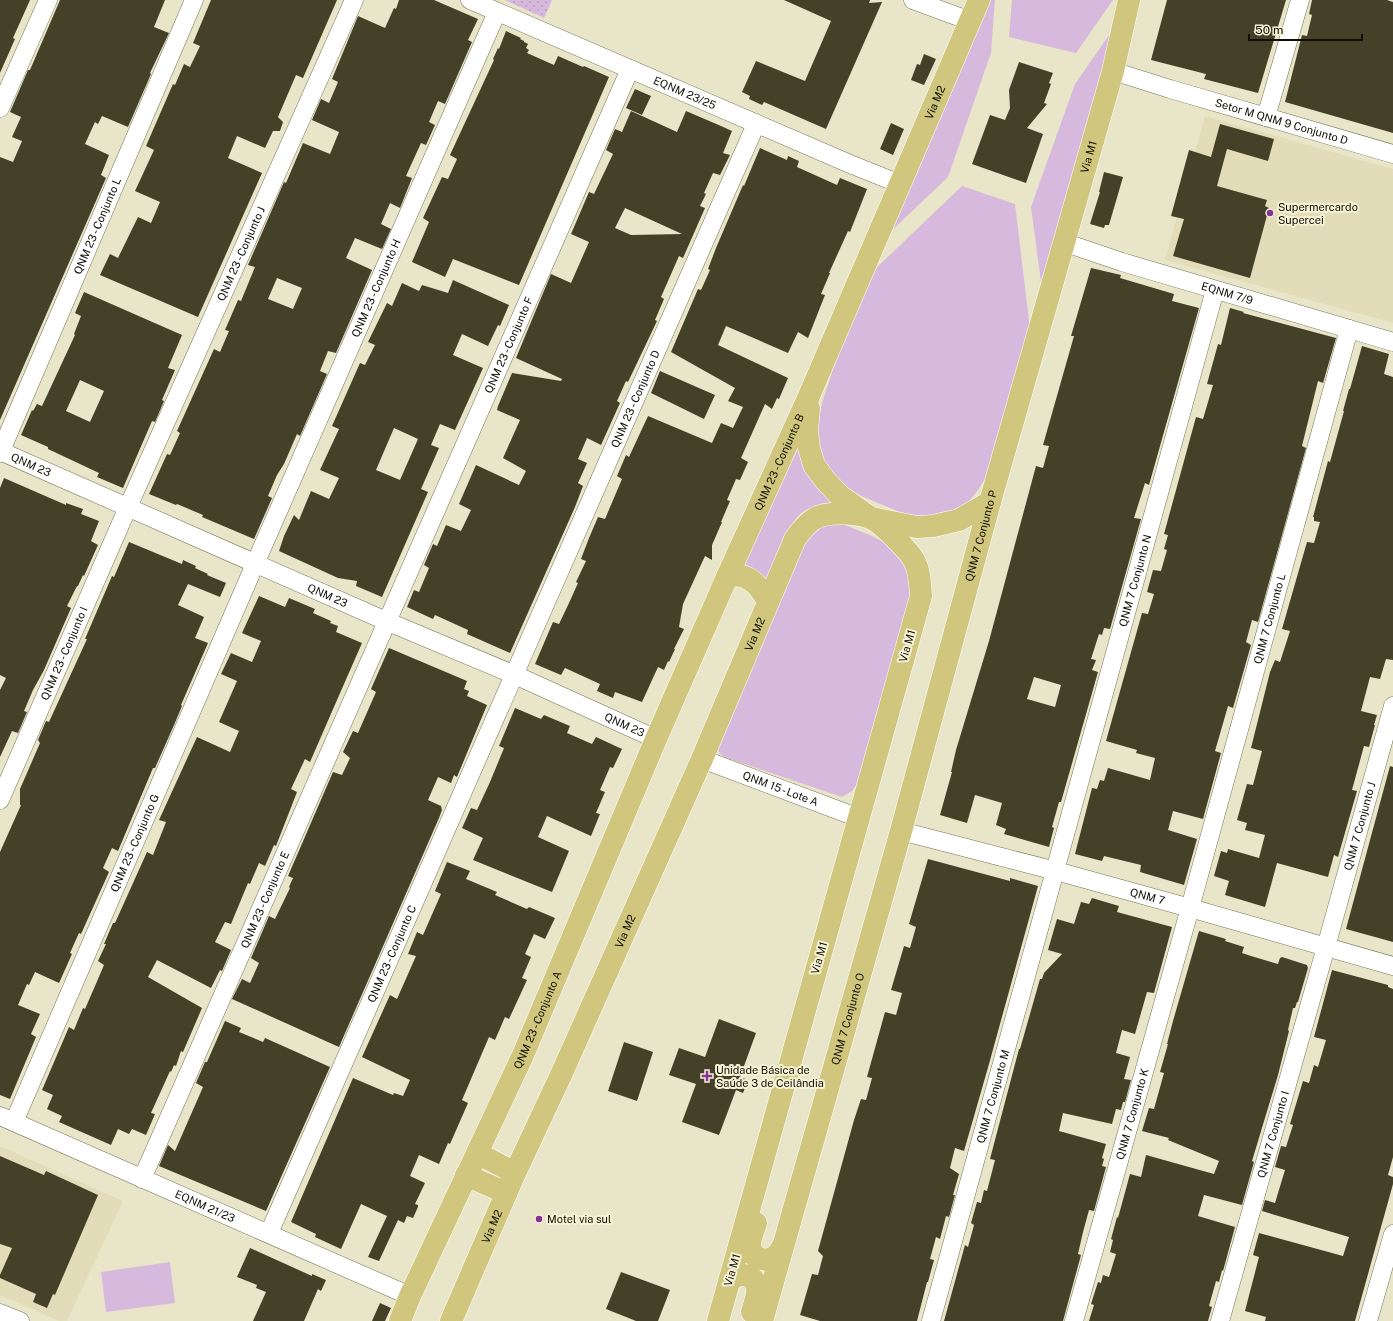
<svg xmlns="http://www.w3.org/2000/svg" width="1393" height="1321" viewBox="0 0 1393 1321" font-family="'Public Sans',sans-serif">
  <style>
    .built { fill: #e2ddb8 }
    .grass { fill: #d7b9de }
    .park { fill: url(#park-dots) }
    .building { fill: #444128; fill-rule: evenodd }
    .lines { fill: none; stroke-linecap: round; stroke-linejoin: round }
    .minor-casing { stroke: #777359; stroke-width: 19 }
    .major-casing { stroke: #fff; stroke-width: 23 }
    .minor { stroke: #fff; stroke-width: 18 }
    .major { stroke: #d0c67d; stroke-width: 22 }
    .poi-dot { fill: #89309d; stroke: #f6f2d5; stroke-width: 1.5 }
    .labels { text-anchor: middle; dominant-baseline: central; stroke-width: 4; stroke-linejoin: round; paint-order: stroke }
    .street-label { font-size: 11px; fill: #0f0e05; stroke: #f6f2d5 }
    .poi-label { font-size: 11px; fill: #0f0e05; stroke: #f6f2d5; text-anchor: start }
  </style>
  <defs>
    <pattern id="park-dots" width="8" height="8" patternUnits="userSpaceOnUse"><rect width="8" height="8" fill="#d7b9de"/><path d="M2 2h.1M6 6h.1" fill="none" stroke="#b79ebd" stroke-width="1.8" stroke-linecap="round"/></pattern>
  </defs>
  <rect width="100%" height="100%" fill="#e9e5c8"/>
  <!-- built -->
  <path class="built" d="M1205,116L1393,169V323L1165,260Z
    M0,1146L123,1201L67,1321H59L0,1295Z"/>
  <!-- grass -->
  <path class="grass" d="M991,0H995L991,53L948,177L887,235Z
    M1012,0H1113L1076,53L1009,37Z
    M1116,25L1042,289L1031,207L1075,84Z
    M962,186L1015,204L1030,329L991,469L978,490L967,504L958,510L930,517L915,516L900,512L859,495L845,486L826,468L817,438L819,420L822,403L843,339L871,273Z
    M799,438L838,503C819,505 803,506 793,523L767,582C760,573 754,568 743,565Z
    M840,523L872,536L891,546L906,563L912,587L859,781L852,791L842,797L724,757L719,752L717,747L803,540L815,528Z
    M170,1262L175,1303L106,1312L101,1272Z"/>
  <!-- park -->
  <path class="park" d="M505,0H552L544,18Z"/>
  <!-- building -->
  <path class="building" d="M0,0H30L13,38L15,39L0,73Z
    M60,0H165L154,27L169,33L150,73L151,74L128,127L102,116L98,124L95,122L85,144L109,155L101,175L106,178L0,420V157L13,162L22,141L12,137L21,117L10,112L28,70H30Z
    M211,0H337L303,78L296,75L278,117L283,122L280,131H273L265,148L237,136L228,158L262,173L198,317L100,275L110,254L118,258L138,217L151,223L160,202L135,191L154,150L146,146L173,84L175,85L184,64L190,67L200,46L193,43Z
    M399,0H434L478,19L468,40L472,42L445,104L438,101L429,122L435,125L426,145L421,143L406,176L412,178L400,208L390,203L381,224L391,229L382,249L355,238L346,258L372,270L336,353L328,351L320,371L327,374L300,436L297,434L284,464L277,475L268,496L272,498L254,539L202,517L203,515L177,504L176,505L149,494L167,454L170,455L180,433L177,431L214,349L220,352L229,331L225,330L238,300L241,301L255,267L248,265L284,182L286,183L303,143L330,154L339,132L312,120L321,99L329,103L338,82L332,79L358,16L385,28L394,8L396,9ZM277,278L302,288L293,309L268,299Z
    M784,0H870L869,3L882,2L826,129L764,102L762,105L749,99L750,96L742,92L756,61L805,81L831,21Z
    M1167,0H1286L1258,93L1204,79L1206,74L1151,60Z
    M1312,0H1387L1393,2V133L1285,102L1302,35L1307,36L1312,15L1309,14Z
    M506,31L521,38L520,39L524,41V42L528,44L526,48L529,50L527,53L554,65L558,56L583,67L584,66L609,77L519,285L453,259L445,277L412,262L429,222L423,218L442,177L448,179L457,159L450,155L494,60L493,59L498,48L499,49Z
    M924,54L936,59L924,85L911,80L917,64L920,65Z
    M1019,62L1053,73L1049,83L1051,84L1044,103L1047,104L1027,128L1043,134L1026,183L972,164L990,115L1005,120L1010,108L1009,90Z
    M635,89L651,96L642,115L626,108Z
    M631,111L677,132L686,111L721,126L732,131L723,153L730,155L720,175L713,173L704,193L706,194L700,206L705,208L683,258L679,256L661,297L664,299L655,320L657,321L628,382L626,381L617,401L620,403L601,445L587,438L578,459L587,463L578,483L583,486L575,507L510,653L467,634L468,630L435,615L433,619L407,607L414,590L419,592L429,568L424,565L433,544L437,546L446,525L461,531L471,510L459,504L476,465L519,485L526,471L503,458L520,420L497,410L498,406L512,373L561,381L562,379L516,358L551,274L571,283L589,242L571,234L589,192L594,194L613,154L606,150L615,129L622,132ZM625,208L682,234L631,235L615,228Z
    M891,123L904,129L893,155L880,149Z
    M1220,124L1274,139L1268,161L1227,149L1217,186L1267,200L1265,206L1269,208L1250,278L1173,256L1184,219L1171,216L1189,150L1211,157Z
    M760,148L787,160L788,156L799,161L797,167L837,185L840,178L867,189L850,232L848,231L829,273H830L821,294L825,295L808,338L798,332L788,353L726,326L718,345L788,378L779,399L777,398L772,409L765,404L741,458L748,462L740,480L736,479L727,500L730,501L721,522H722L712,545V560L705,556L683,604L679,627L684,629L674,649H675L669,662L668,661L664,670L658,667L642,702L615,692L613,698L597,691L600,684L565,668L561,675L535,664L553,622L559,624L569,603L578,583L576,582L586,561L581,559L589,538L598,517L605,519L622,479L617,476L626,455L629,457L648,416L712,443L721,423L733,428L743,407L728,401L735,388L671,352L698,289L701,290L710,270L708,269L716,248L743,185L744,186Z
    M1104,172L1123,177L1109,225H1105L1104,228L1090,224L1100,192H1099Z
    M1091,268L1121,275L1120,278L1174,294L1172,301L1199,308L1149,485L1145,483L1134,518L1141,519L1110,629L1104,628L1102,635L1099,634L1091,659L1096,660L1092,670L1098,672L1061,802H1059L1052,827L1054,828L1049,847L1004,834L1006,829L996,825L1002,803L975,795L967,823L940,815L952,772H951L956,750L989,641L1036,466L1043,468L1049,446L1043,445L1074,336H1071ZM1034,677L1061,685L1055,707L1027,699Z
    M453,280L509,305L500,326L498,325L488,346L462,334L453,355L483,368L455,430L440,424L431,445L439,448L421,489L428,492L382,597L356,586L357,581L338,578L279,551L284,536L294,515L299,520L311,491L329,499L339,478L320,470L339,429L332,426L360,363L365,365L375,345L368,342L387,303L392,306L402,283L419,291L422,285L448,293ZM394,428L418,439L400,480L376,470Z
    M84,292L182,335L168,368L175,370L162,400L164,401L155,422L152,421L123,488L97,477L99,473L48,449V447L21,435L32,410L33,411L37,404L42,406L75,335L74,334L81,316L75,313ZM80,380L104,391L90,422L66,411Z
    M1230,308L1244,312L1243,313L1336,338L1323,383L1318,381L1302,446L1306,448L1258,622L1252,620L1246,642L1251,645L1233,708L1228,706L1215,751L1221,753L1203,819L1173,811L1168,830L1197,839L1184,885L1140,872L1141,865L1104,856L1102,861L1075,854L1092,788L1097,789L1100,780L1104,781L1108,768L1150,780L1155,758L1136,753L1137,750L1106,741L1142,613L1148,614L1154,594L1147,592L1153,570L1161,571L1167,550L1164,549L1168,535L1164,534L1196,417L1203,419L1213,385L1207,384L1218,344L1221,345Z
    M1362,346L1389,354L1384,374L1393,377V660L1386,659L1380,679L1370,677L1361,711L1377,715L1374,725H1375L1369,747L1364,746L1352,790L1357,791L1338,857L1334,855L1328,877L1277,863L1265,907L1225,895L1229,881L1214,876L1221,851L1227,853L1228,849L1259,858L1265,835L1245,830L1247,823L1237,820L1247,784L1253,785L1262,751L1251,748L1270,672L1275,660L1280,662L1290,631L1282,629L1307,542L1314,543L1320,522L1314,521V517H1313L1328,461L1330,462L1344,411H1343L1349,389H1350Z
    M660,371L715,395L704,419L651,393Z
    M4,478L66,505V503L83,509L81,514L99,521L91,541L98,545L84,576L83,575L78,586H77L67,606L71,608L44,670L33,690L24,711L27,712L18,733L12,731L0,757V690L6,678L0,675V488Z
    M129,542L182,564L183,560L196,566L195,568L208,574L207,575L226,583L220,597L188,584L178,605L204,617L195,638L208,643L181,705L182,706L174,725L155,768H153L118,851L112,848L103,868L109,872L81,934L79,933L70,953L72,954L59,983L35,972L29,985L27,984L18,1005L40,1014L31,1034L36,1037L10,1099L0,1095V852L21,805H20V789L40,743L38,740L46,721L49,722L87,639H85L112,576L114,577Z
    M259,596L285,607L289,598L315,609L313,613L331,621L330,623L338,626L336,632L362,643L337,700L310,762L305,759L291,789L297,792L276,846L274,845L265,866L259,863L250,884L248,883L231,924L225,922L215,942L231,950L222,971L220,970L211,988L157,960L148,977L202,1008L183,1052L181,1051L176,1066L174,1065L171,1072L170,1071L151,1113L155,1114L146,1135L132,1129L129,1134L118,1129L111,1145L59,1122L62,1116L47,1109L53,1095L42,1090L69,1027L74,1030L83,1008L85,1009L95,986L104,965L98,961L106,944H104L113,923H115L147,852L153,855L166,822L159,820L197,737L230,752L239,731L219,722L237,681L221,674L231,653L252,662L261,641L242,633Z
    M389,648L467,681L464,689L469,691L467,696L487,705L457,777L454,775L451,783L438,777L428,800L441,806L442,810L439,818L339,1047L232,999L242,979L250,983L259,963L251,958L269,916L275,919L290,888L289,887L293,878L288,876L333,772L342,775L350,758L343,752L353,731L358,733L376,692L371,689Z
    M515,708L541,719L544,715L570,726L567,733L592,744L596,737L622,749L613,768L610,767L600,790L605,792L596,813L600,814L591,836L547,816L538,837L569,851L552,892L473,860L483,838L462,828L471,808L477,810L490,782L504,748L499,746Z
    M1390,766L1393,767V942L1346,929Z
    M928,859L1010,881V878L1038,886L989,1064L964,1151L955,1148L950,1168L959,1174L953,1195H955L949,1217L946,1216L940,1239L936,1237L930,1259L934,1260L928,1282H927L917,1321H820L800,1315L812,1274L818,1275L823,1256L818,1251L854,1120L861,1099L866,1100L872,1078L867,1077L885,1012L896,1015L902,993L891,990L904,946L910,948L916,927L909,924Z
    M447,862L470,871L466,879L497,892L495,895L527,909L529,907L555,918L545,939L534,934L525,954L531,957L522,978L527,980L509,1019L505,1017L495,1040L489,1037L462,1100L468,1103L450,1144L448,1143L439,1164L419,1155L410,1176L425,1183L415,1204L418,1205V1207L413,1218L407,1216L404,1223L398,1220L379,1261L368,1257L387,1216L361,1204L341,1249L315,1237L316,1234L291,1222L353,1078L393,1095L394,1093L403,1096L410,1080L362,1057L390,995L397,999L416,956L408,954L417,932L423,935L441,894L435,891Z
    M1092,898L1119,906L1117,912L1172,927L1154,993L1147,992L1135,1034L1122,1030L1116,1053L1130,1057L1124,1079L1131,1080L1125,1102H1123L1121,1110L1116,1109L1112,1124L1063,1113L1059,1131L1106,1144L1102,1158L1104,1159L1102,1166L1106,1167L1094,1211L1089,1210L1083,1232L1078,1254L1081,1255L1063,1321H944L965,1245L968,1247L974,1225L971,1223L977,1202L981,1203L984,1190L987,1191L995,1160L990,1159L1019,1049H1020L1040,979H1042L1044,973L1062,954L1048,950L1057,919L1074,924L1081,902L1089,904Z
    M1199,931L1226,939L1225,941L1244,947L1242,953L1251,956L1278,964L1280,958L1282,957L1307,965L1308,968L1298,1002H1297L1295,1008H1293L1288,1030L1289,1031L1278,1075L1252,1161L1254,1162L1242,1205L1204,1195L1198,1216L1235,1227L1223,1271L1222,1270L1219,1282L1216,1281L1209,1306L1212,1307L1208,1321H1089L1094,1305L1091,1304L1098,1282L1101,1283L1103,1275L1109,1277L1116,1254L1110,1252L1113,1240L1111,1239L1117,1217L1118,1218L1130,1174L1141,1177L1146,1155L1214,1174L1219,1161L1168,1140L1169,1138L1142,1131L1149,1108L1154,1109L1164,1073L1160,1072L1168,1044H1167L1173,1021Z
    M1332,970L1388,985V987L1393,989V1157L1388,1175L1393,1177V1184L1355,1321H1265L1266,1317L1245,1311L1259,1257L1253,1255L1259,1233L1343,1256L1349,1237L1262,1211L1265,1200L1275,1203L1285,1170L1275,1167L1281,1146L1286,1147L1293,1125L1290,1124L1303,1081L1309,1083L1314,1065L1318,1067L1326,1040L1314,1037Z
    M719,1019L756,1033L740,1077L748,1080L743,1093L736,1090L719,1135L682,1122L696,1084L669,1075L679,1048L705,1057Z
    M225,1021L241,1028L239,1032L263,1042L265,1038L330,1067L266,1211L159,1166L168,1145L175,1151L203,1087L196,1083L205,1062H207Z
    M624,1042L653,1052L637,1101L608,1091Z
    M0,1156L44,1175L46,1171L98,1195L55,1295L53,1294L47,1308L33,1302L36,1294L0,1278V1275L12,1248L0,1244Z
    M250,1248L312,1276V1274L326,1280L321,1291L318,1289L304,1321H253L266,1292L256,1288L257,1285L237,1277Z
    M621,1272L670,1290L658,1321H636L606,1309Z
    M380,1303L391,1308L385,1321H372Z"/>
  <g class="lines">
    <!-- minor casing -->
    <g class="minor-casing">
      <g id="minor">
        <path id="s1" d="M470,0L850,164L900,184"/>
        <path d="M913,0L970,21"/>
        <path id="s2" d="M1113,71L1170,89L1393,154"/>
        <path d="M0,108L48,0"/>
        <path d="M1266,117L1300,0"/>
        <path id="s3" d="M1063,242L1122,262L1393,342"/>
        <path id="s4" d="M0,451L386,621L515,675L656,739"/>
        <path id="s5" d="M0,453L194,0"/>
        <path id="s6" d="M702,759L859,818"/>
        <path id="s7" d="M0,800L128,507L354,0"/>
        <path id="s8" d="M901,831L1056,871L1190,908L1393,966"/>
        <path id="s9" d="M0,1116L410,1296"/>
        <path id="s10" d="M14,1122L255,564L497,12"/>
        <path id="s11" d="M142,1179L630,69"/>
        <path id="s12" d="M269,1233L756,124"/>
        <path d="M0,1313L20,1321"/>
        <path id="s13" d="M931,1321L1215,290"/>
        <path id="s14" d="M1074,1321L1190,908L1349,329"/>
        <path id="s15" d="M1220,1321L1326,947L1393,706"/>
        <path d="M1368,1321L1393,1234"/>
      </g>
    </g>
    <!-- major casing -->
    <g class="major-casing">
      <g id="major">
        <path d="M809,408L807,431L809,448L814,465L825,480L840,496L871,518L917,527L933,526L959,520L990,502"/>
        <path d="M727,577C747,570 760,586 768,602"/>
        <path d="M477,1153L515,1173"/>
        <path d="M466,1175L506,1193"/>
        <path d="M756,1223C754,1230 750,1238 750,1245C751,1262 773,1265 781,1249"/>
        <path d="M729,1282C737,1272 755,1272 757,1288C758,1295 754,1305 752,1312"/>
        <path id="s16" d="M400,1321L410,1296L523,1055L656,739L727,577L809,396L979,0"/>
        <path id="s17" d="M451,1321L515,1173L561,1075L702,759L795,539C800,532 806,524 814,519C826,511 857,513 870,518C881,522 908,550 914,560C920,571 920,584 921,596L718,1321"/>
        <path id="s18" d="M762,1321L901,831L990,502L1113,71L1129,0"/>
      </g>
    </g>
    <!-- minor -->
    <use href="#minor" class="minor"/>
    <!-- major -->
    <use href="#major" class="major"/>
  </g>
  <!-- markers -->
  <g class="poi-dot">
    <circle cx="1270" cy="213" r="4"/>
    <path d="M705 1070h4v4h4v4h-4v4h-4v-4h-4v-4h4z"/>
    <circle cx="539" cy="1219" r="4"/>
  </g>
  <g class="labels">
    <!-- street labels -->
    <g class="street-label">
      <text stroke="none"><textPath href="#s1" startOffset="234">EQNM 23/25</textPath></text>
      <text stroke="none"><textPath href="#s16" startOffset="1331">Via M2</textPath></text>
      <text stroke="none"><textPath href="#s2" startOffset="176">Setor M QNM 9 Conjunto D</textPath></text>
      <text stroke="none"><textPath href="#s18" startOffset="1209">Via M1</textPath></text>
      <text stroke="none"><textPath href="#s5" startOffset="247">QNM 23 - Conjunto L</textPath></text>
      <text stroke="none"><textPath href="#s7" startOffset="597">QNM 23 - Conjunto J</textPath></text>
      <text stroke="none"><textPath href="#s10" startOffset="909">QNM 23 - Conjunto H</textPath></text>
      <text stroke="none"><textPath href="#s3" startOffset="172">EQNM 7/9</textPath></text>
      <text stroke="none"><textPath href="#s11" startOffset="911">QNM 23 - Conjunto F</textPath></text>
      <text stroke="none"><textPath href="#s12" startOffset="911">QNM 23 - Conjunto D</textPath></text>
      <text stroke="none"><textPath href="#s16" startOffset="939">QNM 23 - Conjunto B</textPath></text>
      <text stroke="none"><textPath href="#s4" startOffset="34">QNM 23</textPath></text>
      <text stroke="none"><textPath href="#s18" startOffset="815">QNM 7 Conjunto P</textPath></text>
      <text stroke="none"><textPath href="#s13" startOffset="768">QNM 7 Conjunto N</textPath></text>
      <text stroke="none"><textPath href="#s4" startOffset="358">QNM 23</textPath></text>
      <text stroke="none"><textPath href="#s14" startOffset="729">QNM 7 Conjunto L</textPath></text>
      <text stroke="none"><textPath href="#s17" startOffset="751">Via M2</textPath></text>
      <text transform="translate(907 646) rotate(-74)">Via M1</text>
      <text stroke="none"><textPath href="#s7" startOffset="160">QNM 23 - Conjunto I</textPath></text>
      <text stroke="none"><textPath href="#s4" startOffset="682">QNM 23</textPath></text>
      <text stroke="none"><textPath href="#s6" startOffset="84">QNM 15 - Lote A</textPath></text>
      <text stroke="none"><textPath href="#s15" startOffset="514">QNM 7 Conjunto J</textPath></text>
      <text stroke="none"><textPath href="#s10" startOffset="304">QNM 23 - Conjunto G</textPath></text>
      <text stroke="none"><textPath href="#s8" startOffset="255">QNM 7</textPath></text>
      <text stroke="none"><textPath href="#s11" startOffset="305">QNM 23 - Conjunto E</textPath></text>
      <text stroke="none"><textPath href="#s17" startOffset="427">Via M2</textPath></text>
      <text stroke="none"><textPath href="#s12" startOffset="305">QNM 23 - Conjunto C</textPath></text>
      <text transform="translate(819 958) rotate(-74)">Via M1</text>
      <text stroke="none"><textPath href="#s18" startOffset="314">QNM 7 Conjunto O</textPath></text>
      <text stroke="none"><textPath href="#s16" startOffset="331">QNM 23 - Conjunto A</textPath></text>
      <text stroke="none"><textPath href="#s13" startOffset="233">QNM 7 Conjunto M</textPath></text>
      <text stroke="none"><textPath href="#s14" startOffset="215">QNM 7 Conjunto K</textPath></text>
      <text stroke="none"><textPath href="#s15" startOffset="194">QNM 7 Conjunto I</textPath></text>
      <text stroke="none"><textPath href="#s9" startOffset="224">EQNM 21/23</textPath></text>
      <text stroke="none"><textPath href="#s17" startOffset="103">Via M2</textPath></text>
      <text transform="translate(732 1270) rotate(-74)">Via M1</text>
    </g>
    <!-- poi labels -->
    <g class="poi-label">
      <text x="1278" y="207">Supermercardo<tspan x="1278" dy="13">Supercei</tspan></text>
      <text x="716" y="1070">Unidade Básica de<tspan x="716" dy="13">Saúde 3 de Ceilândia</tspan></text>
      <text x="547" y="1219">Motel via sul</text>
    </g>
  </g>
  <!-- scale -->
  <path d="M1249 34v6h113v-6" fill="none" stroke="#0f0e05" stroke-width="2"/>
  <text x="1255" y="34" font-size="12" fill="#0f0e05" stroke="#f6f2d5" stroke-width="3" paint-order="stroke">50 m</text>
</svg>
